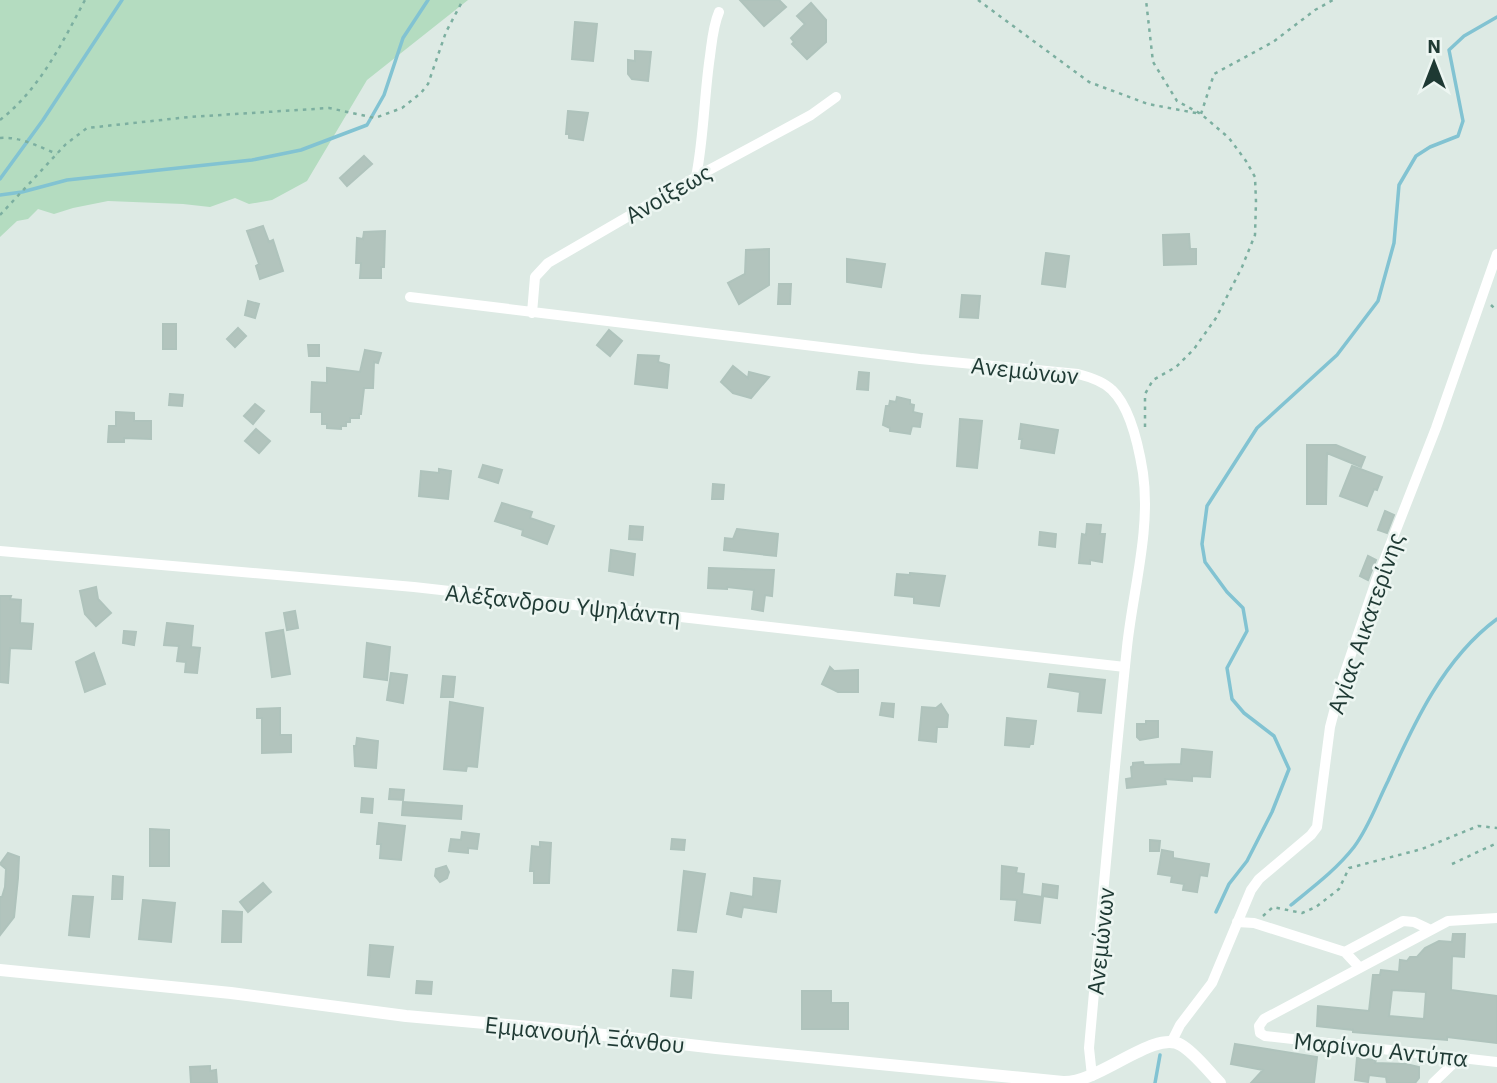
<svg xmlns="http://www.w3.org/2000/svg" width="1497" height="1083" viewBox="0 0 1497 1083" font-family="'IBM Plex Sans',sans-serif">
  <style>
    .green { fill: #b4dcc0 }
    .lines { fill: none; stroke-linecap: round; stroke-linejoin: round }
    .stream { stroke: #82c3d2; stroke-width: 3.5 }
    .building { fill: #b2c4bd; stroke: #afc3bc; stroke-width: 2; fill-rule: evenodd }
    .path { stroke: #7cafa0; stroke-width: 2.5; stroke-dasharray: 3.5 5; stroke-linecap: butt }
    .minor { stroke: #fff; stroke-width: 10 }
    .tertiary { stroke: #fff; stroke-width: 12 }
    .labels { text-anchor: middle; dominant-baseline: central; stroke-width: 5; stroke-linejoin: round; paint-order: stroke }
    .street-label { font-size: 23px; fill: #1e3933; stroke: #edf6f2 }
  </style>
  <rect width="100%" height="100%" fill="#ddeae4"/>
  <!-- green -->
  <path class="green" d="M0,0H468L367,80L307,181L272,200L249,204L235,198L210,207L183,204L108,201L73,208L54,214L38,209L28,219L17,221L0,237Z"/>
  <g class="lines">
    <!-- stream -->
    <path class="stream" d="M0,179L43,120L122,0
      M0,195L22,192L67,180L252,160L301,150L367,125L384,95L403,38L428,0
      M1291,905C1313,887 1336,870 1354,847C1369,827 1377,803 1388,781C1414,723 1444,658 1497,619
      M1216,912L1229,884L1247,861L1272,812L1289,769L1274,736L1244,713L1232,699L1227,668L1247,631L1243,608L1227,592L1205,562L1202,544L1207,506L1257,428L1337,355L1378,301L1394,243L1399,185L1416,156L1430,147L1458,136L1463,121L1449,50L1464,36L1497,17
      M1155,1083L1160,1055"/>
  </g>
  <!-- building -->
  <path class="building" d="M740,0H779L786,7L764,26Z
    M811,3L826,20V42L807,59L792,44L794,42L791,38L805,24L797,16Z
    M575,22L597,24L593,61L572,59Z
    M635,51L651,52L648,81L632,79L628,74V60L635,61Z
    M568,111L588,113L583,140L569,138V134H566Z
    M364,156L372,164L347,186L340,178Z
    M263,226L269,242L273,240L283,271L260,279L256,266L259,264L247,231Z
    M385,231L384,267H381V278H360L361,263H356L357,238L363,239L364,232Z
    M1189,234L1190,249H1196V264L1164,265L1163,235Z
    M769,249V285L739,304L728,283L745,274L746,250Z
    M1046,253L1069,256L1065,287L1042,284Z
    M847,259L885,264L881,287L847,282Z
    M779,284H791L790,304H778Z
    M962,295L980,296L978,318L960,317Z
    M248,301L259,304L255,318L245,315Z
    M163,324H176V349H163Z
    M238,328L246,336L235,347L227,339Z
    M609,330L622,341L610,356L597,345Z
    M308,345H319V356H309Z
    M365,350L381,353L378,363L374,362L373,388H364L361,414H359V418H350V422H346V426H341V429L327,428V424H322V412H311L312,382L327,383V368L360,372Z
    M638,355L659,356L658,362L669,365L667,388L635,384Z
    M733,366L748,378L749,372L769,377L751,398L733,393L721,382Z
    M859,372L869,373L868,390L857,389Z
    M170,394L183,395L182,406L169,405Z
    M897,397L910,400V404L914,405L913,412L922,414L920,427L912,426L910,434L890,431V428L883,425L886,406H889L890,401L896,402Z
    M255,404L264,411L253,424L244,416Z
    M116,412L134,413V421H151V439L124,438V442H108L109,426H116Z
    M960,419L982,421L977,468L957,466Z
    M1021,424L1058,430L1054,453L1021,448L1022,439H1019Z
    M256,429L270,441L259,453L245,441Z
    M1307,445H1336L1365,457L1361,467L1327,453L1326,504H1307Z
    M483,465L502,470L498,483L479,477Z
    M1352,466L1382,477L1377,490L1374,489L1367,506L1340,496Z
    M439,469L451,471L448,499L419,496L421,471L439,473Z
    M713,484L724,485L723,499H712Z
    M502,503L532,512L530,518L554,526L547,544L522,535L523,530L495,521Z
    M1385,511L1394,515L1387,533L1378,530Z
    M1087,524L1101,525L1100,534H1105L1102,562L1090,560V564L1079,563L1082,534L1086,535Z
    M630,526L643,527L642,540L629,539Z
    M737,529L778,534L776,556L724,550L725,538L733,539Z
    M1040,532L1056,534L1055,547L1039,545Z
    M611,550L635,554L633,575L609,571Z
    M1368,556L1376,560L1368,580L1360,576Z
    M709,568L774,570L772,596L765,595L763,611L752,609L754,590L727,587V589L708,588Z
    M910,573L945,576L939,606L914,603V597L895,595L897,574L910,575Z
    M96,587L98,599L111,613L96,626L85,614L80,591Z
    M0,596H11L10,599L21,600L20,623L33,624L31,649L10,648L8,683L0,682Z
    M295,611L298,628L287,630L284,613Z
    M167,623L193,626L191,647L200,648L197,673L185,672L186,662L177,661L179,646L164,645Z
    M283,630L290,674L272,677L266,633Z
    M124,631L136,632L134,645L123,643Z
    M367,643L390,647L387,680L364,677Z
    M94,653L105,684L85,692L76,662Z
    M830,667L834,671L858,670V692H838L822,684Z
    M391,673L407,675L403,703L387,700Z
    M1050,674L1105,680L1101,713L1078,711L1080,692L1048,687Z
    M443,676L455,677L453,697H441Z
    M450,702L483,708L477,767L467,766L466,771L444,769Z
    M882,703L894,704L893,717L880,715Z
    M941,704L948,715L947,727H937L936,742L919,740L922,707L936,708Z
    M280,708V735H291V752L262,753V718H257V709Z
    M1007,718L1036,721L1033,744H1030L1029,747L1005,745Z
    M1146,721H1158V737L1140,740L1137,737V724H1146Z
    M357,738L378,741L376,768L355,766L354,746H356Z
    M1182,749L1212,752L1210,777L1192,776V781L1165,779L1166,784L1127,788L1126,779L1132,778L1131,767L1133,766V763L1143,762L1144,765L1181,764Z
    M390,789L404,790L403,800L389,799Z
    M362,798L373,799L372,813L361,812Z
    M403,802L462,806L461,819L402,815Z
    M379,823L405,826L401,860L380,858L381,844H377Z
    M150,829L169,830V866H150Z
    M462,832L479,834L477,849L468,848V853L449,851L451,839L461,840Z
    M672,839L685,840L684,850L671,849Z
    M1150,840L1160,841L1159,851H1150Z
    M540,842L551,843L549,883H534V871H530L532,846L540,847Z
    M1162,850L1173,852V858L1209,864L1207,876L1200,875L1197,892L1183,890L1184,884L1171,882L1172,876L1158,874Z
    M8,853L19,857L18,878L14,917L0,935V897H2L5,887L6,869L0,864Z
    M446,866L449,872L447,878L440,882L435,876L436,869Z
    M1002,866L1017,868L1016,873L1024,874L1022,894L1043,897L1040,923L1015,920L1017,900L1001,899Z
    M684,871L705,874L696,932L678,930Z
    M113,876L123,877L122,899H112Z
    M754,878L780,881L776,912L743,907L741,917L727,914L731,893L753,897Z
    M263,883L271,892L248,912L240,902Z
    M1043,884L1058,886L1057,898L1042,896Z
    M73,896L93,897L89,937L69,935Z
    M143,900L175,903L171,942L139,939Z
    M223,911L242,912L241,942H222Z
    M1453,934H1465L1464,957L1452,956L1451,990L1497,996V1043L1447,1037V1040L1353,1032V1030L1317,1026L1318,1006L1369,1011L1373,975H1380L1381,970L1399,972L1400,960L1407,961L1410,957H1417L1425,948L1439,941L1452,942ZM1392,990L1426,992L1424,1019L1389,1016Z
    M370,945L393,947L389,977L368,975Z
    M673,970L693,972L691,998L671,996Z
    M417,981L432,982L431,994L416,993Z
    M802,991H831V1003H848V1029H802Z
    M1235,1044L1317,1057L1314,1083H1251L1263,1070L1231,1064Z
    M1357,1058L1376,1060L1375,1063L1406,1064L1419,1067V1078L1415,1083H1387L1386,1077L1369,1075L1368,1082L1355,1080Z
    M210,1066V1071L216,1070L217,1083H191L190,1067Z"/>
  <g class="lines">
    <!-- path -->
    <path class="path" d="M978,0L1089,82L1148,104L1201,114L1214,74L1273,42L1315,10L1333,0
      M0,120C40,89 62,43 85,0
      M0,138C19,136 40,147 57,154
      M0,215L66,144L87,128L189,117L329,108L375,118L402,108L421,93L428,84L446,32L463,0
      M1491,305L1497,311
      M1145,427V394L1153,380L1176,367L1194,349L1216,318L1242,267L1255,235L1256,202L1255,177L1246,161L1229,138L1201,114L1177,101L1153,62L1146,0
      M1452,864L1497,843
      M1263,916L1273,907L1302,913L1316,907L1339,889L1349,868L1422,849L1478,826L1497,828"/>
    <!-- minor -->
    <path class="minor" d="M696,177C704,137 704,96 710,56C712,41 713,26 719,12
      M410,297L920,359L1078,374C1090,377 1103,381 1112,390C1131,408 1139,448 1143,473C1151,530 1133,590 1127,647C1113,780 1101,914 1089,1048L1092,1076
      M532,313L535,277L548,263L696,177L811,115L836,97
      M0,551L414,587L1125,667
      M1497,918L1448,921L1264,1019L1259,1026L1260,1033L1265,1036L1497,1062
      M1237,922L1254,923L1345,952L1359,967
      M1345,952L1403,921L1414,922L1431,930
      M1172,1041L1180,1025L1212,983L1251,890L1259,879L1311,835L1317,827L1330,727L1342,681L1376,581L1436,428L1497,254
      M1433,1083L1459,1058"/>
    <!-- tertiary -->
    <path class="tertiary" d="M0,970L231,993L406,1016L552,1029L716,1048L1063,1082C1100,1083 1154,1029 1181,1045C1195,1053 1208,1071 1220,1083"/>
  </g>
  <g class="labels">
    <!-- street labels -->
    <g class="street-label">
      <text transform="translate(668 193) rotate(-30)">Ανοίξεως</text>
      <text transform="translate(1025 370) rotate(6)">Ανεμώνων</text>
      <text transform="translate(563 604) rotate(6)">Αλέξανδρου Υψηλάντη</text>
      <text transform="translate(1365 623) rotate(-71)">Αγίας Αικατερίνης</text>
      <text transform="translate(1100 941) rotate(-84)">Ανεμώνων</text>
      <text transform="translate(585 1034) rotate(6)">Εμμανουήλ Ξάνθου</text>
      <text transform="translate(1381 1049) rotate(6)">Μαρίνου Αντύπα</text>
    </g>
  </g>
  <!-- north arrow -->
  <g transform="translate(1434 63)" stroke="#edf6f2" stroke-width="5" paint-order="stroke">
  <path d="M0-5L12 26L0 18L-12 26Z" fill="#1e3933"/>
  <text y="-10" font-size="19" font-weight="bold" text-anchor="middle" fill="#1e3933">N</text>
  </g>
</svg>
